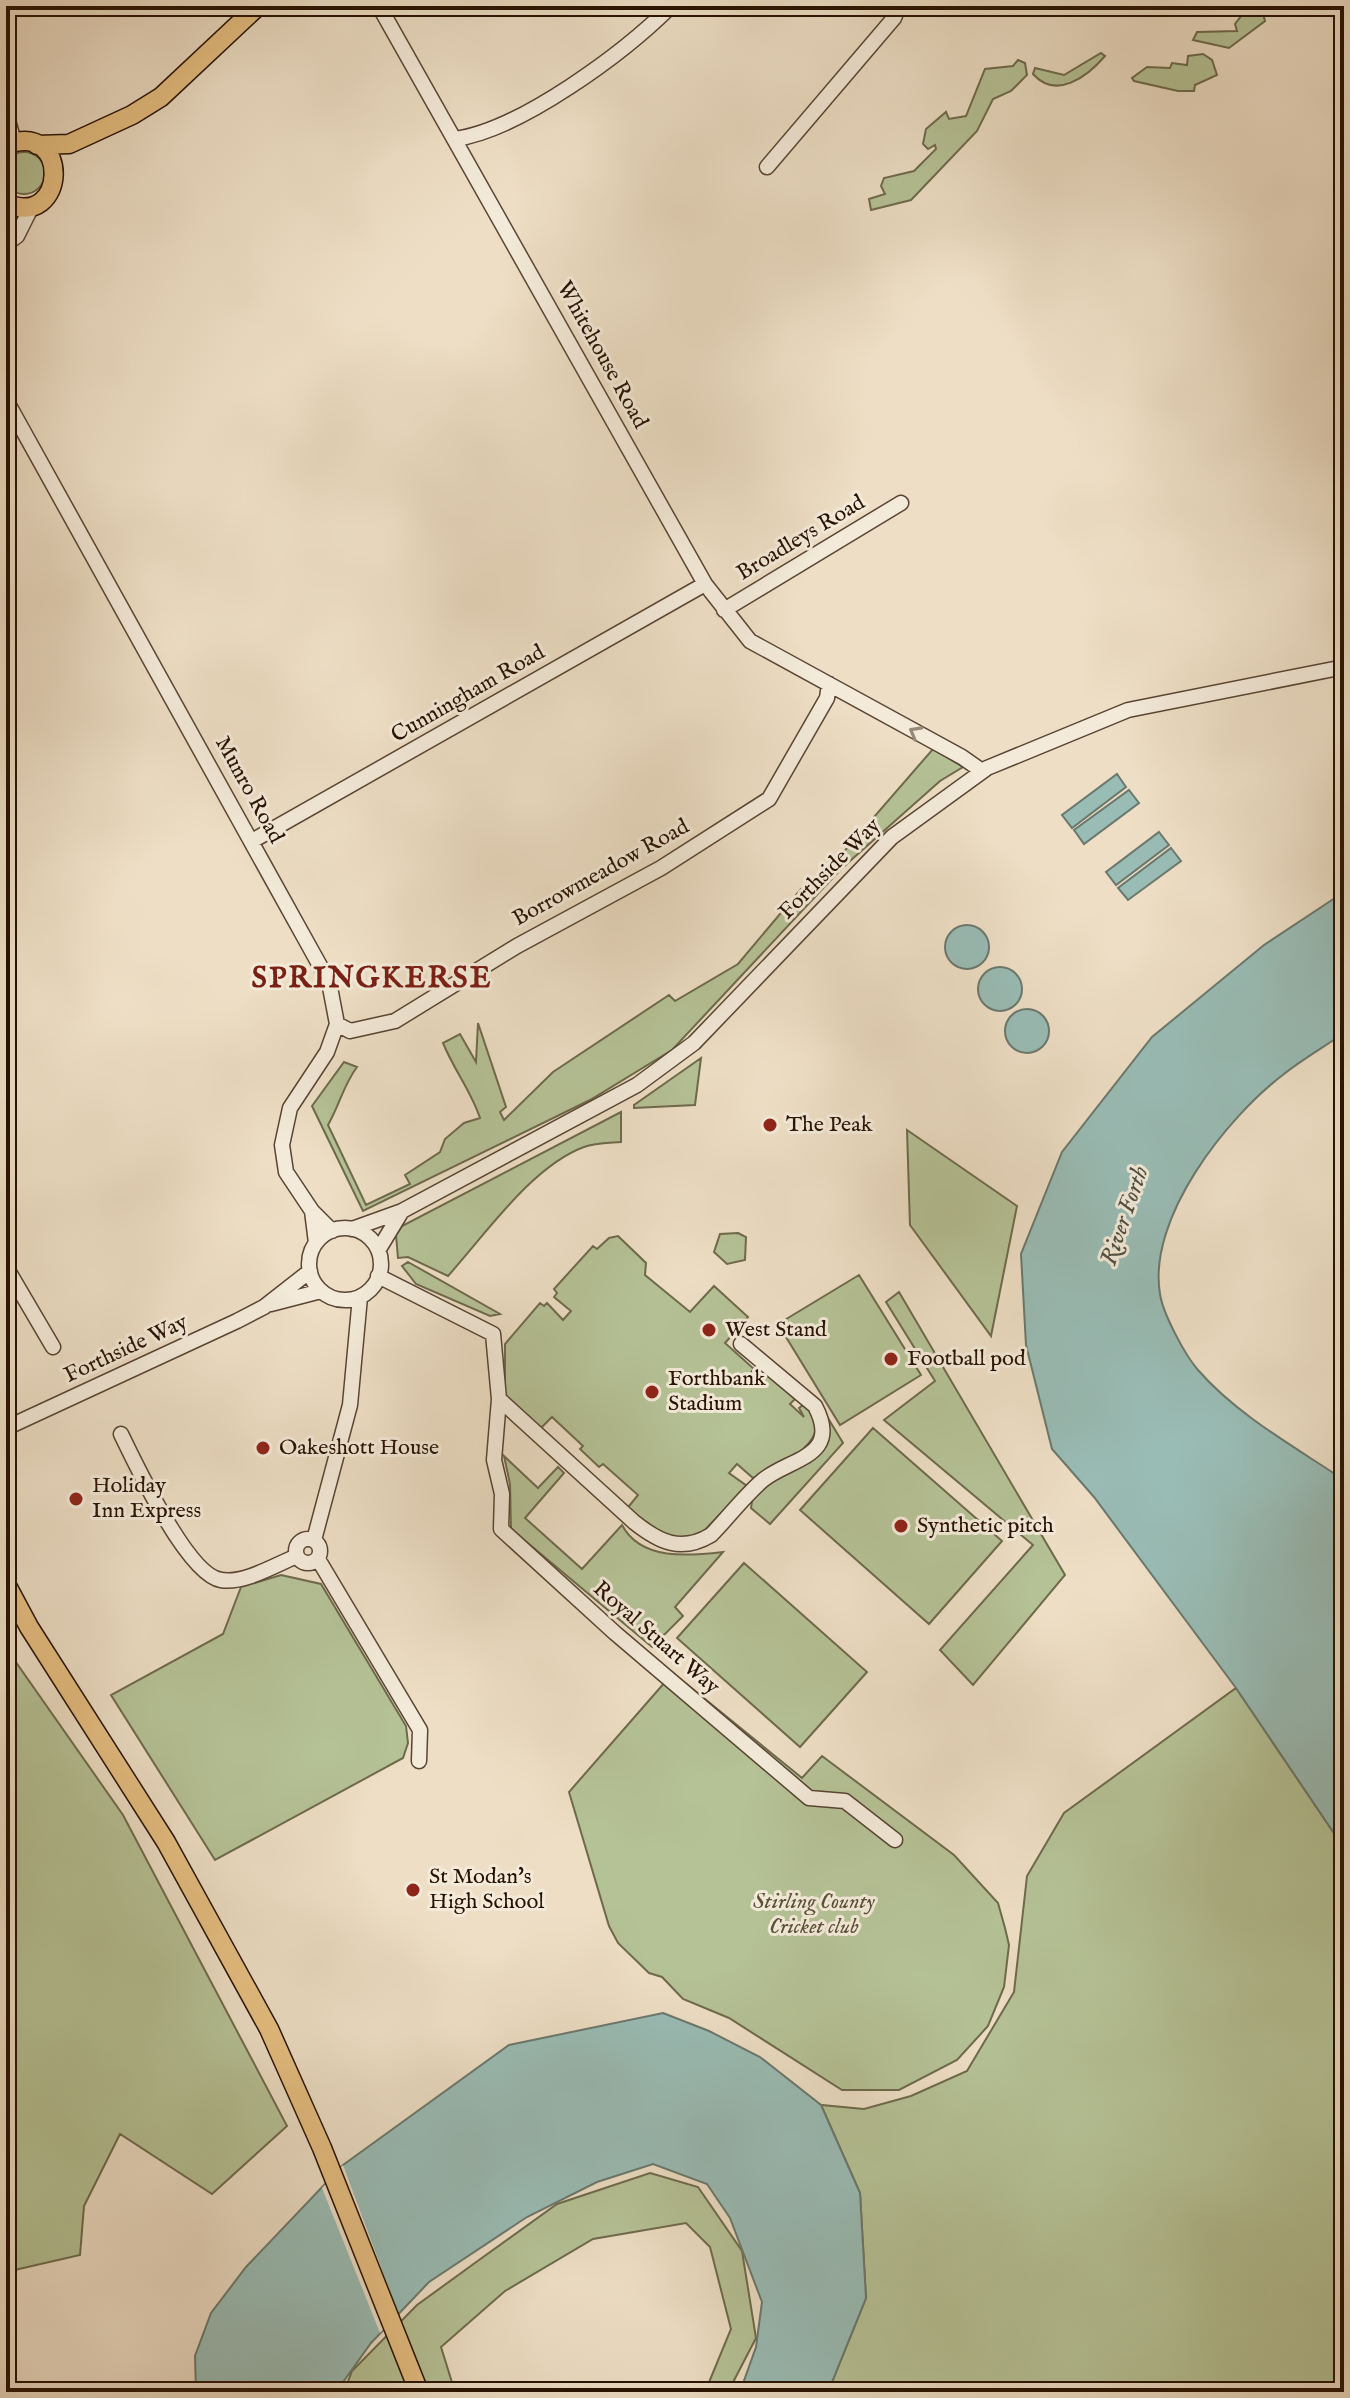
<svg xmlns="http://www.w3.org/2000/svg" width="1350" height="2398" viewBox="0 0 1350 2398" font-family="'IM FELL English',serif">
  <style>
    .green { fill: #b5c296; stroke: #6e6a4c; stroke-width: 2 }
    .water { fill: #99bcb5; stroke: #6b786d; stroke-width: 2 }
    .pier { fill: #eddec5 }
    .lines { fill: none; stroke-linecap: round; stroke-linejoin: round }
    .minor-casing { stroke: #584533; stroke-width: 17 }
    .major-casing { stroke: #271202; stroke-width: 21 }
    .minor { stroke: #f3ead9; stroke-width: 14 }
    .major { stroke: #e6bf82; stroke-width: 18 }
    .oneway { stroke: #978978 }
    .poi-dot { fill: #8f2418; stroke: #f3ead9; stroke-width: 3 }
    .labels { text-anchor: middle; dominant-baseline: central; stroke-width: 6; stroke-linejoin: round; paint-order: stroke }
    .street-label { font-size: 22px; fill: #271202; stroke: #f3ead9 }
    .poi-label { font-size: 22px; fill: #271202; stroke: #f3ead9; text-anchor: start }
    .park-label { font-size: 22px; font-style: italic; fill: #595036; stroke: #f3ead9 }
    .water-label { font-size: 24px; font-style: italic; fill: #4f4e41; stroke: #f3ead9 }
    .district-label { font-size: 30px; font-weight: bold; letter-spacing: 2px; fill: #7a1f14; stroke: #f3ead9 }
  </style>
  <rect width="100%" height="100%" fill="#eddec5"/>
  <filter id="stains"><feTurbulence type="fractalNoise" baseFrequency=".0025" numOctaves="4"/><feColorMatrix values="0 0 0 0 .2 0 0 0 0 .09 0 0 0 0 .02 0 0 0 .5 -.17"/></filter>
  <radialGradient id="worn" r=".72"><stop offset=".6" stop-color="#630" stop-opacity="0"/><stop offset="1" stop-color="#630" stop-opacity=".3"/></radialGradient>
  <!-- green -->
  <path class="green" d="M1263,13L1265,21L1229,48L1193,40L1197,32L1237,31L1235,24L1242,15Z
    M1101,53L1105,56C1087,77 1056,100 1033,74L1035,68L1064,75Z
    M1203,54L1212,60L1217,75L1195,85L1194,91H1178L1134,81L1132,78L1147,67L1170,68L1172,63L1187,65L1188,56Z
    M1018,60L1025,63L1027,75L1011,91L993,99L977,131L911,200L871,210L869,199L885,194L881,186L884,178L914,171L936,149L935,145L928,149L923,144L926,129L946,112L949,119L966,116L985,69L1013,66Z
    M3 173a21 21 0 1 1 42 0a21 21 0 1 1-42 0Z
    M933,749L963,767L940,781L841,869L672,1050L590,1100L363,1211L312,1106L344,1062L357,1067C344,1084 339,1106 328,1125L366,1205L410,1184L405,1175L440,1152L445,1139L464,1123L480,1118C471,1091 454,1070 443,1043L460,1034L476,1062L478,1023L506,1107L500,1112L504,1120L553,1072L669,995L675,1001L738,964L801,889L808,890C819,879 828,860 842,854Z
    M701,1058L695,1105L634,1108V1105Z
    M621,1112V1142C610,1143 595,1143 584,1147C532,1166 485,1235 448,1276L408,1257L398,1258L396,1235L402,1226Z
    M907,1130L1017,1206L991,1336L910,1225Z
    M738,1233L746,1237L745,1260L727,1264L714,1252L720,1234Z
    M618,1236L646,1263L645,1275L690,1312L714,1286L748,1317L725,1343L754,1369L747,1377L755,1384L770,1375L795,1399L790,1404L804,1417L799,1408L803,1405C845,1434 777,1470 753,1478L737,1464L729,1473L747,1486L701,1534L673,1540L625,1511L638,1495L603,1464L599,1467L580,1449L583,1446L552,1417L538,1431L505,1397V1344L540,1303L544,1306L547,1303L563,1320L571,1311L554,1297L557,1293L554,1289L593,1246L597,1249L609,1238Z
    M408,1262L500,1314L490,1316L416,1284L402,1266Z
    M859,1275L921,1375L840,1425L778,1324Z
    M899,1292L1065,1575L973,1685L940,1650L1033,1545L884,1420L935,1381L886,1302Z
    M817,1400L843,1443L770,1524L751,1508L753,1495L821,1438Z
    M873,1428L1002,1541L929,1624L800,1510Z
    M504,1456L538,1488L558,1467L564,1473L525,1518L582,1569L622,1525C641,1561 689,1556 723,1552L675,1607L683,1616L652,1647L511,1529L510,1484Z
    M744,1563L867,1672L800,1747L677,1638Z
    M281,1575L321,1584L406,1726L408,1743L403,1758L215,1860L111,1695L223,1634L241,1587Z
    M6,1648L123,1815L287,2126L212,2194L120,2134L84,2206L80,2255L6,2272Z
    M673,1673L802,1778L822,1756L954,1855L998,1903L1005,1928L1009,1945L1004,1987L988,2026L957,2060L899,2090H842L729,2018L683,1999L662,1977L649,1973L618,1943L609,1926L569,1792Z
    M1236,1688L1344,1848V2392H828L866,2298L860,2193L821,2105L864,2109L911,2096L967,2071L1014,1992L1027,1876L1064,1813Z
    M650,2173L698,2187L742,2251L756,2338L728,2392H705L731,2329L710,2247L686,2223L593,2239L505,2291L441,2347L455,2392H344L352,2371L417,2305L479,2260L557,2204Z"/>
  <!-- water -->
  <path class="water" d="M1117,774L1126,787L1072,828L1062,815Z
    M1129,790L1139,803L1084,844L1074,830Z
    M1159,832L1169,845L1116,885L1106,872Z
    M1171,848L1181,861L1128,900L1118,888Z
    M1344,892V1033C1324,1047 1303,1059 1284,1074C1227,1117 1147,1218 1160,1294C1163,1314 1185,1355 1198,1370C1237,1415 1295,1447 1344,1480V1848L1236,1688L1094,1497L1052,1449L1026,1345L1021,1254L1062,1152L1152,1037L1264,945Z
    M945 947a22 22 0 1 1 44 0a22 22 0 1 1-44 0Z
    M978 989a22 22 0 1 1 44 0a22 22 0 1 1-44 0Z
    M1005 1031a22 22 0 1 1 44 0a22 22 0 1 1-44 0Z
    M663,2013L709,2031L760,2057L821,2105L860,2193L866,2298L828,2392H740L756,2347L762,2302L730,2218L707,2184L653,2164L597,2182L527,2217L429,2282L371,2343L336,2392H196L195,2356L211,2313L246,2267L343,2165L509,2045Z"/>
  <!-- pier -->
  <path class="pier" d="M343,2165L398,2313L380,2333L322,2188Z"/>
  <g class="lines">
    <!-- minor casing -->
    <g class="minor-casing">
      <path id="minor" d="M379,6L705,584L750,641L962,757L982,771
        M6,113L14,142
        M455,139C520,130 624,53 671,6
        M767,167L894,18L899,6
        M6,244L17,236L32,206
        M6,400L329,982L337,1024L327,1052L290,1108L282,1145L286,1172L312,1211
        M724,610L901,503
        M252,841L705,584
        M337,1024L350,1031L395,1021L517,946L661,868L769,799L827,698L829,684
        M309 1264a36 36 0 1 1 72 0a36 36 0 1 1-72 0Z
        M352,1229L402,1211L637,1085L694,1043L892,837L987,768L1128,710L1344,667
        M316,1243L312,1211L332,1231
        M379,1249L402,1211
        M6,1267L53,1347
        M378,1276L493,1334L499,1399L634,1522C659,1542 681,1553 711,1535C728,1518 744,1496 763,1480C790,1458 842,1457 815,1406L741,1344
        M271,1304L321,1291
        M499,1399L494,1460L502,1494L501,1529L615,1633L809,1798L845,1801L895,1840
        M6,1428L237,1321L264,1307L310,1271
        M121,1434C136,1465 188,1575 221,1580C244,1584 275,1565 297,1556
        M296 1551a12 12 0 1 1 24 0a12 12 0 1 1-24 0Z
        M314,1540L350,1405L360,1297
        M318,1559L420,1730L419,1761"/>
    </g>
    <!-- major casing -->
    <g class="major-casing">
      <path id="major" d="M6,145C72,119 67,231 6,203
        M37,145L69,144L132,115L161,97L258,6
        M6,1584L29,1627L166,1842L269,2029L322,2148L419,2392"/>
    </g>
    <!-- minor -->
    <use href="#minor" class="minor"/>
    <!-- major -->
    <use href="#major" class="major"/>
  </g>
  <!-- one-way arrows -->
  <defs><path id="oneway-chevron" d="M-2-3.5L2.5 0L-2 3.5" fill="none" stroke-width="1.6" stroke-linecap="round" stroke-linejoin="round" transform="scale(2)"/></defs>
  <use class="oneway" href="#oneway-chevron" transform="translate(915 732) rotate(-151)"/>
  <!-- markers -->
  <g class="poi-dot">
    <circle cx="770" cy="1125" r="8"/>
    <circle cx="709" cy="1330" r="8"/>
    <circle cx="891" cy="1359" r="8"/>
    <circle cx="652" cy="1392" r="8"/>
    <circle cx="263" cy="1448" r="8"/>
    <circle cx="76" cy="1499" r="8"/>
    <circle cx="901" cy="1526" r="8"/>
    <circle cx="413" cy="1890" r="8"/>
  </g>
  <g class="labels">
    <!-- street labels -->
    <g class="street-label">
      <text transform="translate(602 355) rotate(61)">Whitehouse Road</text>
      <text transform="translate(801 538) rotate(-31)">Broadleys Road</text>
      <text transform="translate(468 694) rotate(-30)">Cunningham Road</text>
      <text transform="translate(249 790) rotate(61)">Munro Road</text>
      <text transform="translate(830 869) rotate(-45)">Forthside Way</text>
      <text transform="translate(601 873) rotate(-29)">Borrowmeadow Road</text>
      <text transform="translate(126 1349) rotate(-25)">Forthside Way</text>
      <text transform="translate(656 1638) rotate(41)">Royal Stuart Way</text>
    </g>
    <!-- poi labels -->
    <g class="poi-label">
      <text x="786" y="1125">The Peak</text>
      <text x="725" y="1330">West Stand</text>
      <text x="907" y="1359">Football pod</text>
      <text x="668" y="1379">Forthbank<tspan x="668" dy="25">Stadium</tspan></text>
      <text x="279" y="1448">Oakeshott House</text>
      <text x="92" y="1486">Holiday<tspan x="92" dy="25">Inn Express</tspan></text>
      <text x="917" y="1526">Synthetic pitch</text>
      <text x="429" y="1877">St Modan's<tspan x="429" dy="25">High School</tspan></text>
    </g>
    <!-- park labels -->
    <g class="park-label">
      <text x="814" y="1902">Stirling County<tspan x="814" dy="25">Cricket club</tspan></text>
    </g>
    <!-- water labels -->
    <g class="water-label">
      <text transform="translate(1125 1216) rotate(-71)">River Forth</text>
    </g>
    <!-- district labels -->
    <g class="district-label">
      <text x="372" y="979">SPRINGKERSE</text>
    </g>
  </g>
  <!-- margin -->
  <rect width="1350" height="2398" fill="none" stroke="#eddec5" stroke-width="32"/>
  <rect x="8" y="8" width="1334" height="2382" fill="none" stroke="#271202" stroke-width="4"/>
  <rect x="16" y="16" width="1318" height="2366" fill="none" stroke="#271202" stroke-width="2"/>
  <rect width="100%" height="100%" filter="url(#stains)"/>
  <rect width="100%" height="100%" fill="url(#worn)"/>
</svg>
